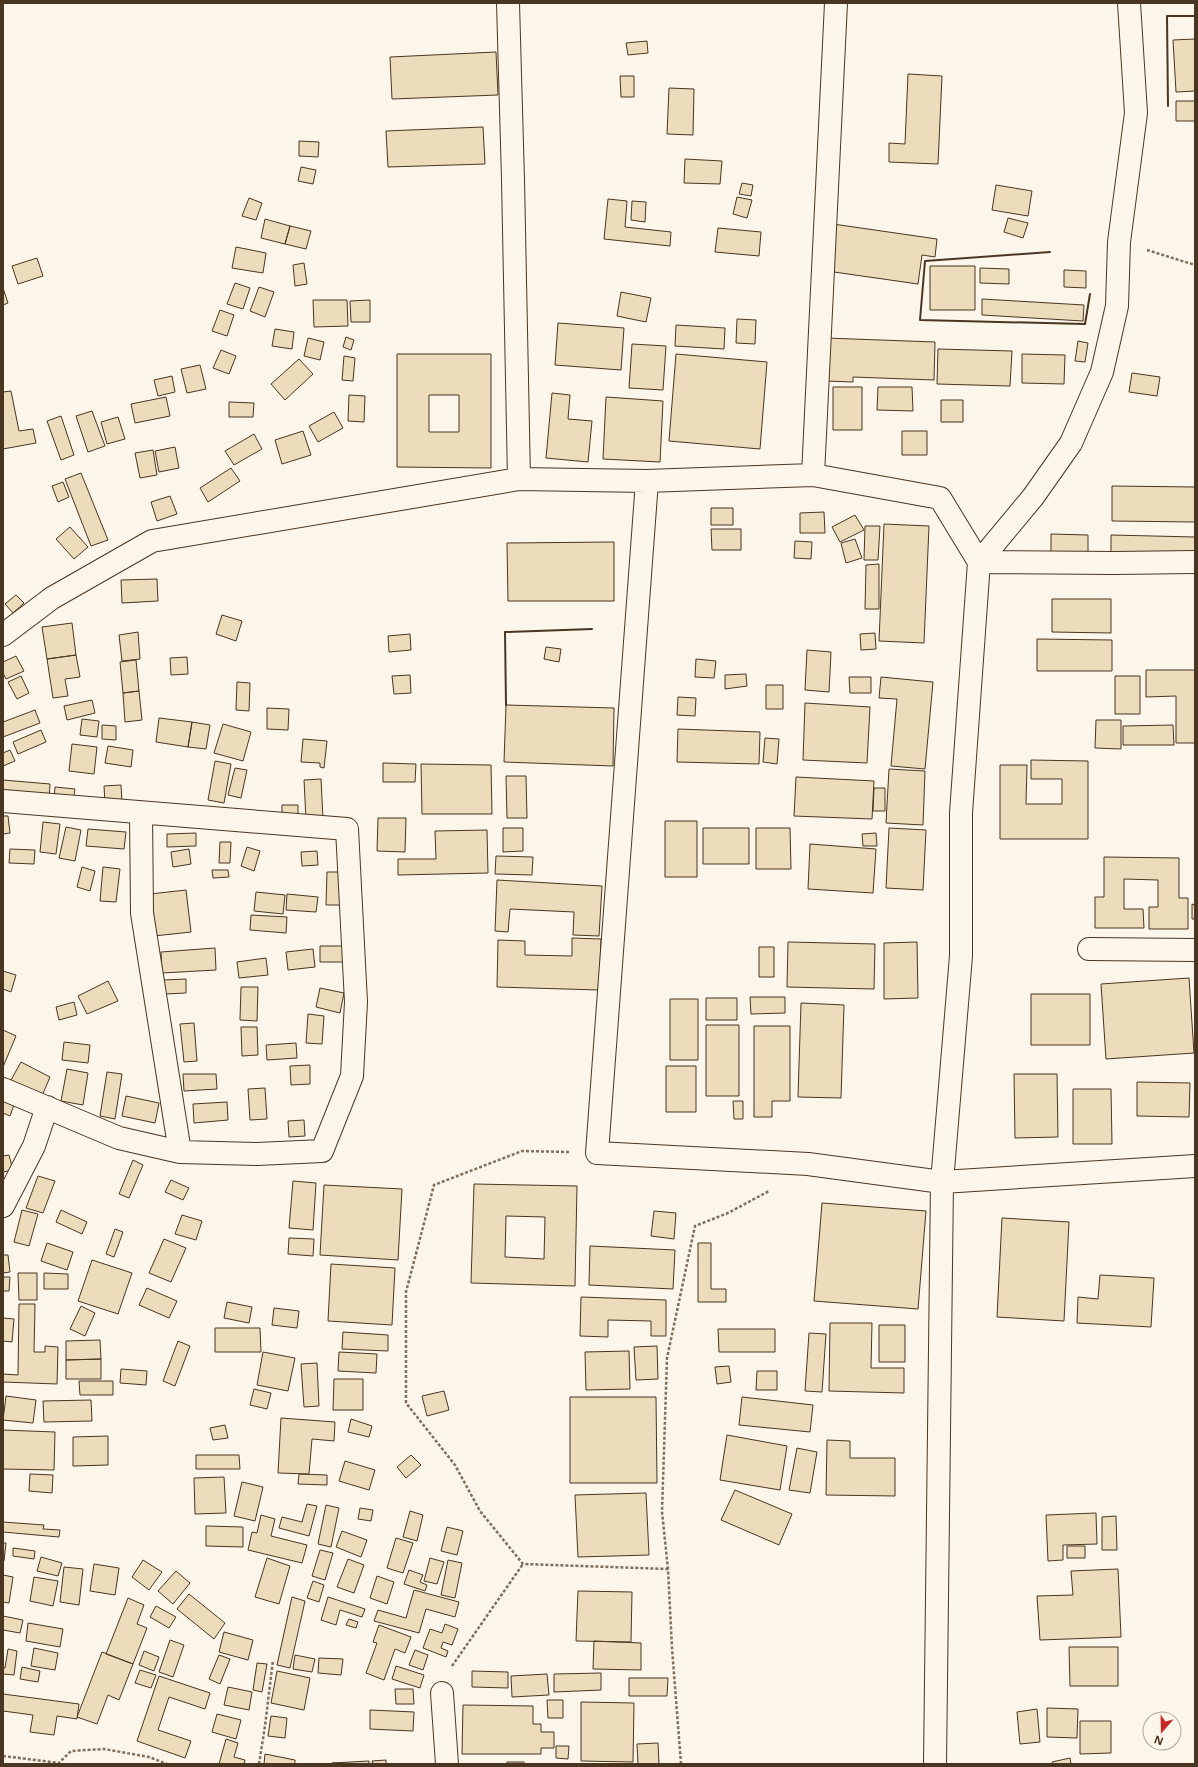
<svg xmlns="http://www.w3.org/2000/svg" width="1198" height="1767" viewBox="0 0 1198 1767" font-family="'Open Sans',sans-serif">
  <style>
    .building { fill: #ecdcbc; stroke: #4a3520; fill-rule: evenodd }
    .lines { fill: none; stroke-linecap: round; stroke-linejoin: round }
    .minor-casing { stroke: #4a3520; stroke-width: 24 }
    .path { stroke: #7f6f5c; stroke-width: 2.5; stroke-dasharray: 3 2; stroke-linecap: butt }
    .minor { stroke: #fbf6e9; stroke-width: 22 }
    .wall { stroke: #4a3520; stroke-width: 2 }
  </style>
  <rect width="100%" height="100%" fill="#fbf6e9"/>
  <!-- building -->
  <path class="building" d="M1195,39V91L1176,92L1173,40Z
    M647,41L648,53L628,55L626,43Z
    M496,52L498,95L392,99L390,57Z
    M908,74L942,76L938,164L889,162V143L905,144Z
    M620,76H634V97H621Z
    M669,88L694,89L693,135L667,134Z
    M1176,101H1195V121H1176Z
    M483,127L485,164L388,167L386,131Z
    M299,141L319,142L318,157L299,156Z
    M685,159L722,161L720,184L684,183Z
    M301,167L316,170L313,184L298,181Z
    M742,183L753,185L751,196L739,194Z
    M996,185L1032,191L1028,216L992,210Z
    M737,197L752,200L747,218L733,214Z
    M249,198L262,203L256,220L242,216Z
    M608,199L627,201L625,227L671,232L670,246L604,239Z
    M632,201L646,202L645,222L631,220Z
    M1008,218L1028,223L1023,238L1004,232Z
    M265,219L290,226L285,244L261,238Z
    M833,224L937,239L935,257L922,255L918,284L827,271Z
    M290,226L311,231L306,249L285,244Z
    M718,228L761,232L759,256L715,252Z
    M236,247L266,253L263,273L232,268Z
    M37,258L43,276L18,284L12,266Z
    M304,263L307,284L295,286L293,265Z
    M930,266H975V310H930Z
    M980,268L1009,269V284L980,283Z
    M1064,270L1086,271V288L1064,287Z
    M235,283L250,288L243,309L227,304Z
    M259,287L274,292L265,317L250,311Z
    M3,288L8,303L3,305Z
    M621,292L651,298L646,322L617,316Z
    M982,299L1084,305L1083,321L982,315Z
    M313,300H347L348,326L314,327Z
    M370,300V322H351L350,301Z
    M220,310L234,315L227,336L212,331Z
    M737,319L756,320L755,344L736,343Z
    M558,323L624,328L621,370L555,365Z
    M676,325L725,328L724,349L675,346Z
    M275,329L294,332L292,349L272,346Z
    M346,337L354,340L351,350L343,347Z
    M308,338L324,342L320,360L304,356Z
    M826,338L935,342L934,380L853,377V382L825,381Z
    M1078,341L1088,343L1085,362L1075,361Z
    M632,344L666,346L663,390L629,388Z
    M938,349L1012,351L1010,386L937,384Z
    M221,350L236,356L229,374L213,368Z
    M397,354H491V468L397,467ZM429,395H459V432H429Z
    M676,354L767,362L760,449L669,441Z
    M1022,354L1065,355L1064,384L1022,383Z
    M344,356L355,358L353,381L342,380Z
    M299,359L313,374L285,400L271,384Z
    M200,365L206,389L187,393L181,369Z
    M1132,373L1160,377L1157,396L1129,392Z
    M172,376L175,392L158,396L154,380Z
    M833,387H862V430H833Z
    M878,387H912L913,411L877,410Z
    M11,391L19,431L33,429L36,443L3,449V392Z
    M552,393L570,395L568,419L592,421L588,462L546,458Z
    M349,395L365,396L364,422L348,421Z
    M166,397L170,416L135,423L131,404Z
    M606,397L663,401L660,462L603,459Z
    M941,400H963V422H941Z
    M229,402L254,403L253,417H229Z
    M92,411L105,446L88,452L76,416Z
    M334,412L343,428L318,442L309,426Z
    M61,416L74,455L61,460L47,421Z
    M118,417L125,439L107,444L101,422Z
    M303,431L311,455L282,464L275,440Z
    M902,431H927V455H902Z
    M254,434L262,449L234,465L225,451Z
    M175,447L179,468L159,472L155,451Z
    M153,450L157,475L140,478L135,453Z
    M231,468L240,481L208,502L200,488Z
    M81,473L108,540L91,546L65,479Z
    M63,482L69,497L58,502L52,486Z
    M1112,486L1195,487V522L1112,521Z
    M170,496L177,514L157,521L151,502Z
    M711,508H733V525H711Z
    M824,512L825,533H800V513Z
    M855,515L864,530L840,542L832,527Z
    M884,524L929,526L924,643L879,641Z
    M865,526H880L878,560H864Z
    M70,527L88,547L74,559L56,539Z
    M711,529H741V550H712Z
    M1051,534L1088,535V556H1051Z
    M1111,535L1195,537V554L1111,553Z
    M855,539L862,558L846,563L841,543Z
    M795,541L812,542L811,559L794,558Z
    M614,542V601H508L507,543Z
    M879,564V609H865L866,565Z
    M157,579L158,601L122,603L121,580Z
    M16,595L24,603L13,613L5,604Z
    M1052,599H1111V633L1052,632Z
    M222,615L242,621L236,641L216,634Z
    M72,623L76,655L47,659L42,627Z
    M138,632L140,659L122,661L119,635Z
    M875,633L876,649L861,650L860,634Z
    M410,634L411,650L389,652L388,636Z
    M1037,639L1112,640V671H1037Z
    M546,647L561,649L559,662L544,659Z
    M807,650L831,652L829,692L805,690Z
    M76,655L80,677L65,679L68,696L53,698L47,659Z
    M16,656L24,671L6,679L3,673V662Z
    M187,657L188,674L171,675L170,658Z
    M696,659L716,661L714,678L695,677Z
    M136,660L139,691L123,693L120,662Z
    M1146,670H1195V743H1176V696L1146,697Z
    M746,674L747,686L725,689V675Z
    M410,675L411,693L394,694L392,676Z
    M21,676L29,693L17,699L8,682Z
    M1115,676H1140V714H1115Z
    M849,677H871V693H850Z
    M881,677L933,682L925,769L891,766L897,699L879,698Z
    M237,682L250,683L249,711L236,710Z
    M766,685H783V709H766Z
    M139,691L142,720L125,722L123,693Z
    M678,697L696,698L695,716L677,715Z
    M92,700L95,713L67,720L64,706Z
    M805,703L870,707L867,763L803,760Z
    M506,705L614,708L613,766L504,762Z
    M267,708L289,709L288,730L267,729Z
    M35,710L40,723L3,737V722Z
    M159,718L192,722L188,747L156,742Z
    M82,719L99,721L97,737L80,735Z
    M1096,720H1121V749L1095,748Z
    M192,722L210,725L206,749L188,747Z
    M223,724L251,732L243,761L214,753Z
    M102,725L116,726V740L102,739Z
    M1173,725L1174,745H1123V726Z
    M678,729L760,732L759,764L677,762Z
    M41,730L46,742L18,754L13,742Z
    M765,738L779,739L777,764L763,762Z
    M303,739L327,741L324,768L320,767V763L301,762Z
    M72,744L97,747L94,774L69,771Z
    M108,746L133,750L131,767L105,763Z
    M10,750L15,761L3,766V753Z
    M1031,760L1088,761V839H1000V765H1027L1026,804H1062V779H1031Z
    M215,761L231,764L224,803L208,800Z
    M383,763L416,764L415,782H383Z
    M421,764L491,765L492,814H422Z
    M235,768L247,770L241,798L228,795Z
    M889,769L925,771L923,825L886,823Z
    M506,776H526L527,818H507Z
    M796,777L874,781L872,819L794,816Z
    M321,779L323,819H306L304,780Z
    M3,780L50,784L49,798L3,795Z
    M121,785L122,803L105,804L104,786Z
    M55,787L75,789L73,801L54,799Z
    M874,788H885V811H873Z
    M282,805H298V814L282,813Z
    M3,816H8L10,833L3,834Z
    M378,818H406L405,852L377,851Z
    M665,821H697V877H665Z
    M43,822L60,824L56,854L40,852Z
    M66,827L81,830L75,861L59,858Z
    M503,828H523V851L503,852Z
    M703,828H749V864H703Z
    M756,828H790L791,869H756Z
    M889,828L926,830L923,890L886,888Z
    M88,829L126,832L124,849L86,846Z
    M487,830L488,873L398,875V859H436L435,831Z
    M196,833V846L167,847V834Z
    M876,833L877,846H863L862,834Z
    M220,842H231L230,863H219Z
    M810,844L876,849L873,893L808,889Z
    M247,847L260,851L254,871L241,866Z
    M10,849L35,850L34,864L9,863Z
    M189,849L191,864L173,867L171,852Z
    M317,851L318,865L302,866L301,852Z
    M496,856L533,857L532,875L495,874Z
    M1104,857L1179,858V898H1188V929H1149V907H1158V880L1124,879V909H1143L1144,928H1095V897H1104Z
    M82,867L95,871L90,891L77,887Z
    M103,867L120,869L116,902L100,901Z
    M212,870H228L229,877L213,878Z
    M327,872H347V905H326Z
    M497,880L602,886L599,936L573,935L574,912L510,909L508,932L495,931Z
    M186,890L191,932L154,936L150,894Z
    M256,892L285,895L283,914L254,911Z
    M287,894L318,897L316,912L286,910Z
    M1192,904L1195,905V919H1192Z
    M251,915L287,917L286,933L250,930Z
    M572,938L601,939L599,990L497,987L498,940L525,941V955L572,956Z
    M788,942L875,944L874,989L787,987Z
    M917,942L918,998L884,999V943Z
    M320,946H346L345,962H320Z
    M759,947H774V977H759Z
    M215,948L216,970L162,973L161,952Z
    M313,949L315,967L288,970L286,952Z
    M266,958L268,975L239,978L237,962Z
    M3,971L16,975L11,992L3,989Z
    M1189,978L1194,1053L1106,1059L1101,984Z
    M186,979V993L165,994L164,980Z
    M108,981L118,1001L87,1014L78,996Z
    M241,987H258L257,1021L240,1020Z
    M320,988L344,993L340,1013L316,1007Z
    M1031,994H1090V1045H1031Z
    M750,997H785V1013L751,1014Z
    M706,998H737V1020H706Z
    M670,999H698V1060H670Z
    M74,1002L77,1015L59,1020L56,1007Z
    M801,1003L844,1005L841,1098L798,1097Z
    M308,1014L324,1016L322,1044L306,1043Z
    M194,1023L197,1061L184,1062L180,1024Z
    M706,1025H739V1096H706Z
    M754,1026H790V1101H772V1117H754Z
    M241,1027H257L258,1055L242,1056Z
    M3,1030L16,1036L3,1067Z
    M64,1042L90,1045L88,1063L62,1060Z
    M296,1043L297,1058L267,1060L266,1045Z
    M21,1062L50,1077L42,1096L11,1080Z
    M310,1065V1084L291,1085L290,1066Z
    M666,1066H696V1112H666Z
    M67,1069L88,1073L83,1105L61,1101Z
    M107,1072L122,1074L115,1119L100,1116Z
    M183,1074H216L217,1089L184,1091Z
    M1014,1074H1057L1058,1137L1015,1138Z
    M1137,1082L1190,1083L1189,1117L1137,1116Z
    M265,1088L267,1119L250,1120L248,1089Z
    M1073,1089H1111L1112,1144H1073Z
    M3,1094L16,1099L10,1116L3,1113Z
    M126,1096L159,1103L155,1123L122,1116Z
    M733,1101H743V1119H734Z
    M227,1102L228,1120L194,1123L193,1104Z
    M304,1120L305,1136L289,1137L288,1121Z
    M9,1155L13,1170L3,1172V1156Z
    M133,1160L143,1165L129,1198L119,1194Z
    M38,1176L55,1181L43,1213L26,1208Z
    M171,1180L189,1188L183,1200L165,1192Z
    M293,1181L316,1183L313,1230L289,1228Z
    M474,1184L577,1186L575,1286L471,1283ZM506,1216L545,1217L544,1259L505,1257Z
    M324,1185L402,1189L398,1260L320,1255Z
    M822,1203L926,1211L918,1309L814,1301Z
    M22,1210L38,1214L29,1246L14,1242Z
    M61,1210L87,1222L82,1234L56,1222Z
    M654,1211L676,1213L674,1239L651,1236Z
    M182,1215L202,1221L196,1240L175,1234Z
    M1002,1218L1069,1222L1064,1321L997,1317Z
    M115,1229L123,1232L114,1257L106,1254Z
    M289,1238L314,1239L313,1256L288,1254Z
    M164,1239L186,1248L171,1282L149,1273Z
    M47,1243L73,1252L67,1270L41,1261Z
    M698,1243H711V1289H726V1302H698Z
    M590,1246L675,1250L673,1289L589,1285Z
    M3,1255H8L10,1272L3,1273Z
    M92,1260L132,1273L118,1314L78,1301Z
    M331,1264L395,1268L392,1325L328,1321Z
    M18,1273H37V1300H19Z
    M44,1273L68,1274V1289H44Z
    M1100,1275L1154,1278L1151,1327L1077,1323L1078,1297L1098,1299Z
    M3,1277H10L9,1291H3Z
    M147,1288L177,1301L169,1318L139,1305Z
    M581,1297L666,1300V1336H651V1321L608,1320V1337L580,1336Z
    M227,1302L252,1307L249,1323L224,1318Z
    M19,1304H35L34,1352H45V1346L58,1347L57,1384L3,1382V1374L18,1375Z
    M81,1306L95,1313L85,1336L70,1329Z
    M274,1308L299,1311L297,1328L272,1325Z
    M3,1318L14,1319L12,1342L3,1341Z
    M830,1323H872L871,1368H904V1393L829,1391Z
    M879,1325H905V1362H879Z
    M215,1328H260L261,1352H215Z
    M718,1329H775V1352H719Z
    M343,1332L388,1335V1351L342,1349Z
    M809,1333L826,1334L822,1392L805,1391Z
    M100,1340L101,1359L66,1360V1341Z
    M178,1341L190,1346L175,1386L163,1381Z
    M657,1346L658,1379L636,1380L634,1347Z
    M629,1351L630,1389L586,1390L585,1352Z
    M263,1352L295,1358L288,1391L257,1385Z
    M339,1352L377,1354L376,1373L338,1371Z
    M101,1359V1379H66V1360Z
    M317,1363L319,1406L304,1407L301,1364Z
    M729,1366L731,1382L717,1384L715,1367Z
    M121,1369L147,1371L146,1385L120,1383Z
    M757,1371H777V1390H756Z
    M334,1379H363V1410H333Z
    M79,1381H113V1395H80Z
    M254,1389L271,1393L267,1409L250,1405Z
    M444,1391L449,1410L427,1416L422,1396Z
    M6,1396L36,1400L33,1423L3,1420Z
    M570,1397H656L657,1483H570Z
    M742,1397L813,1405L810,1432L739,1425Z
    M91,1400L92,1421L44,1422L43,1401Z
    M281,1418L335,1422L334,1441L312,1439L309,1474L278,1473Z
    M351,1419L372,1426L369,1437L348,1432Z
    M225,1425L228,1438L213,1440L210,1428Z
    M3,1430L55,1432L54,1470L3,1469Z
    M727,1435L787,1446L780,1490L720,1480Z
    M108,1436V1465L73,1466V1437Z
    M827,1440L850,1441V1458H895V1496L826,1495Z
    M797,1448L817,1452L810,1493L789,1490Z
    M196,1455H239L240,1469H196Z
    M411,1455L421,1465L406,1478L397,1467Z
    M345,1461L375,1470L369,1490L339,1481Z
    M30,1474L53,1475L52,1493L29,1491Z
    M299,1474L327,1475V1485L298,1484Z
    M224,1477L226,1513L195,1514L194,1478Z
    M242,1482L263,1487L255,1521L234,1516Z
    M735,1490L792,1514L779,1545L721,1520Z
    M646,1493L649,1555L578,1557L575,1495Z
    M307,1504L317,1506L309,1536L279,1528L282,1517L302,1522Z
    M326,1505L339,1508L331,1547L318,1544Z
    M360,1508L373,1510L371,1521L358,1519Z
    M410,1511L423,1515L417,1541L403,1537Z
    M1096,1513L1097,1544L1063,1545V1560L1048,1561L1046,1515Z
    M261,1515L275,1519L271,1536L307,1545L302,1563L248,1550L252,1532L257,1533Z
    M1116,1516L1117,1550H1102V1517Z
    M3,1522L44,1525L43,1529L60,1530L59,1537L3,1532Z
    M206,1526L243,1527V1547L206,1546Z
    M447,1527L463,1531L457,1555L441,1551Z
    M342,1531L367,1540L361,1557L336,1547Z
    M396,1538L413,1543L403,1573L387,1568Z
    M3,1543H6L4,1561H3Z
    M1067,1546H1085V1558H1067Z
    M13,1548L35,1551L34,1559L13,1556Z
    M320,1550L333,1553L325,1580L312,1576Z
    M41,1557L62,1563L58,1576L37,1571Z
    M267,1558L290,1566L279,1604L255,1597Z
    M430,1558L444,1562L437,1584L424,1581Z
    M348,1559L364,1565L354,1593L337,1587Z
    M143,1560L162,1572L149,1590L132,1577Z
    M448,1560L462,1563L455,1598L441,1595Z
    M94,1564L119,1568L115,1595L90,1591Z
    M64,1567L83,1569L79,1605L60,1602Z
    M1118,1569L1121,1637L1040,1640L1037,1596L1073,1595L1071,1571Z
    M409,1570L423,1575L420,1582L427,1585L425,1591L404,1584Z
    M176,1571L190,1583L173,1604L158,1591Z
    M3,1575L13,1577L9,1603L3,1602Z
    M377,1576L394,1582L387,1604L370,1598Z
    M34,1577L58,1581L53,1606L30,1601Z
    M313,1581L324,1585L319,1602L307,1598Z
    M414,1590L459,1602L455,1617L426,1609L419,1633L374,1621L378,1610L406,1618Z
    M578,1591L632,1592L631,1642L576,1641Z
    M189,1594L225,1623L214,1639L177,1609Z
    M292,1597L305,1601L290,1668L277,1665Z
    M328,1597L365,1609L362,1617L340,1610L336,1625L321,1620Z
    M128,1598L144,1605L137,1624L147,1628L133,1664L106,1654Z
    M156,1606L176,1617L169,1628L150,1617Z
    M3,1616L23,1620L20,1633L3,1630Z
    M349,1619L358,1622L356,1628L346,1625Z
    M28,1623L63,1629L60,1647L26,1641Z
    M445,1624L458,1629L452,1645L443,1642L441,1648L448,1651L446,1657L423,1648L430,1629L442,1633Z
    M379,1625L411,1637L405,1653L395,1649L384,1680L366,1673L377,1643L373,1642Z
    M224,1632L253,1640L248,1660L219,1652Z
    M170,1640L184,1645L173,1677L159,1672Z
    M594,1641L641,1643V1670L593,1669Z
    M1069,1647H1118V1686H1070Z
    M34,1648L58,1653L55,1670L31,1666Z
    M8,1649L17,1651L14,1675L3,1674V1668H5Z
    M415,1650L428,1655L423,1670L409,1665Z
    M144,1651L159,1657L154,1671L139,1665Z
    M102,1652L133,1664L119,1700L108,1695L97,1724L77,1717Z
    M219,1655L230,1659L220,1684L209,1679Z
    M295,1655L315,1659L312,1672L293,1669Z
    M319,1658L343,1659L341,1675L318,1673Z
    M257,1663L267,1664L262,1692L253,1690Z
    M396,1666L424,1675L420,1688L392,1679Z
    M22,1667L40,1671L38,1682L20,1679Z
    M140,1670L156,1675L151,1688L135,1683Z
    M277,1671L310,1678L304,1710L271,1703Z
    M472,1671L508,1672V1688L472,1687Z
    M601,1673V1690L554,1692V1674Z
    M547,1674L549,1695L512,1697L511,1676Z
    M159,1676L210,1693L205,1709L169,1697L158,1730L191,1741L185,1758L137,1741Z
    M629,1678H668L667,1696H629Z
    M228,1687L252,1692L249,1710L224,1705Z
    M395,1689H413L414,1704H396Z
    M3,1694L79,1704L77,1719L57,1716L54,1735L30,1732L33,1715L3,1711Z
    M547,1700H563V1718H548Z
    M581,1702L634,1703L633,1762L581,1761Z
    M463,1705L533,1706V1724H541V1732H554V1748H541V1754H462Z
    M1047,1708L1078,1709L1077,1738L1047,1737Z
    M1037,1709L1040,1742L1020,1744L1017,1712Z
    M370,1710L414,1712L413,1731L370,1729Z
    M217,1714L241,1720L236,1739L212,1732Z
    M271,1716L287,1718L285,1738L268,1736Z
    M1080,1721H1111V1753L1080,1754Z
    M226,1739L238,1743L234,1757L245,1760L244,1764H219Z
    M658,1743L659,1764H638L637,1744Z
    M556,1746H569L568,1759L556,1758Z
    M265,1754L295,1760V1764H264Z
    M1070,1758L1071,1764H1053L1052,1762Z
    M386,1760V1764H373L372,1761Z
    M369,1761V1764L332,1763Z
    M507,1762H524V1764H507Z"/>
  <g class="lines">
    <!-- minor casing -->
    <g class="minor-casing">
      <path id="minor" d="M508,3L513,180L519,479
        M813,475L836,3
        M647,481L597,1153L808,1164L942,1182L1195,1166
        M3,635L52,598L152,541L519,479L647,481L813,475L940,498L979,562L1114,563L1195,562
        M3,801L347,829L356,1002L352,1076L322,1151L257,1154L180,1152L119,1138L3,1089
        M141,813L142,913L180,1152
        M1089,949L1195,950
        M3,1206L34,1146L47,1107
        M442,1693L447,1764
        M935,1764L942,1182L961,956V813L979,562L1033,497L1071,443L1102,372L1117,306L1119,242L1136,113L1129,3"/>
    </g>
    <!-- path -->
    <path class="path" d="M1147,250L1195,265
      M569,1152L522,1151L434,1185L406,1292V1403L455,1465L480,1511L523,1564L668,1569
      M452,1666L523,1564
      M3,1756L59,1763L71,1751L104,1749L149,1757L167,1764
      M259,1764L265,1726L273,1660
      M681,1764L672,1648L668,1569L662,1512L667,1358L695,1226L728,1213L769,1191"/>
    <!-- minor -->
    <use href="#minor" class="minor"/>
    <!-- wall -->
    <path class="wall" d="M1168,106L1167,16H1195
      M1050,252L925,261L920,320L1085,324L1090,294
      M506,705L505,632L592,629"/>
  </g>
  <!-- border -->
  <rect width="1198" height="1767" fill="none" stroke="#4a3520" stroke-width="8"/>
  <!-- north arrow -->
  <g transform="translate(1162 1731) rotate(200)"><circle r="19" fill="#fbf6e9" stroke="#b4a999"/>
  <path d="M0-3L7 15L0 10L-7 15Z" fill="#c62828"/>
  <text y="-6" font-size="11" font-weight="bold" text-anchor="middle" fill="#4a3520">N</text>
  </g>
</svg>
